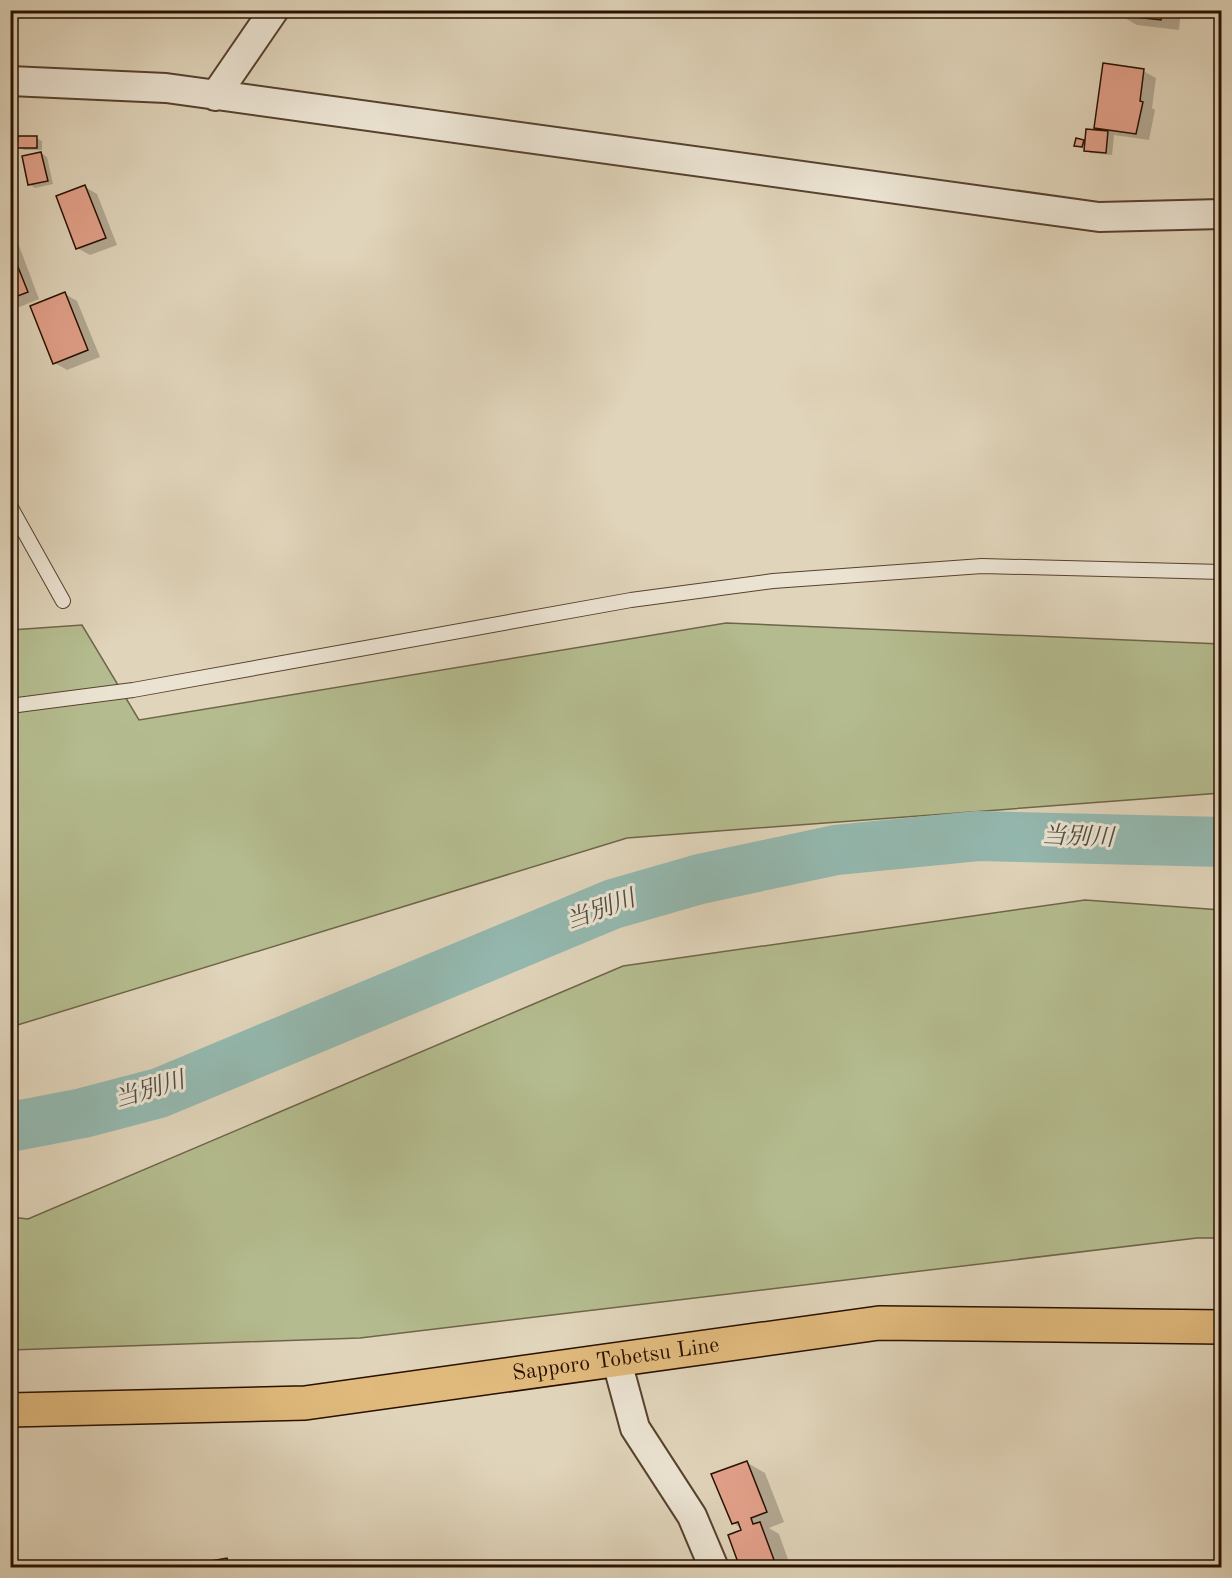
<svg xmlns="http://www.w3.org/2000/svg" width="1232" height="1578" viewBox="0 0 1232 1578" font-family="'Old Standard TT','Noto Serif JP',serif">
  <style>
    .green { fill: #b4bc8f; stroke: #6e6648; stroke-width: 1.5 }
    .shadow { fill: #0003 }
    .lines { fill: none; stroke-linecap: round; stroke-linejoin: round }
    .river { stroke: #94b8af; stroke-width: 50 }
    .building { fill: #e3a18b; stroke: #291000; stroke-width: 1.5 }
    .lane-casing { stroke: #57412e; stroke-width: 16 }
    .street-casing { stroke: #57412e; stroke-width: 32 }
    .primary-casing { stroke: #291000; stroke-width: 36 }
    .lane { stroke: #ebe3d2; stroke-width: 14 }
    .street { stroke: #ebe3d2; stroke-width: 28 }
    .primary { stroke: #e0ba7d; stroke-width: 33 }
    .labels { text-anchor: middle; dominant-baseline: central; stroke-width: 6; stroke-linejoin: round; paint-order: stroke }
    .street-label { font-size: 22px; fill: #291000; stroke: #ebe3d2 }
    .water-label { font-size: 24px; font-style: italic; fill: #4e4b3d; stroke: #ebe3d2 }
  </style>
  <rect width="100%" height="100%" fill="#e0d4ba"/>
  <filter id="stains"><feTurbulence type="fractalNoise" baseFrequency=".00333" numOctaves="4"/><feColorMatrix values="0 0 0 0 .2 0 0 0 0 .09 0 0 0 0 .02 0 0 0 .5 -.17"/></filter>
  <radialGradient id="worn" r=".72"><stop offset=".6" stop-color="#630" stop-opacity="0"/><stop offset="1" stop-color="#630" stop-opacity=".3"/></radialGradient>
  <!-- green -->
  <path class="green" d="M726,623L1221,644V793L627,838L11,1027V630L82,625L139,720Z
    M1085,900L1221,910V1238H1197L360,1338L11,1350V1217L28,1219L623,966Z"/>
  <!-- shadow -->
  <path class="shadow" d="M1119,10H1181L1179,30L1137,25L1118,14Z
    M1143,71L1156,78L1152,108L1155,110L1149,140L1114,135L1112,155L1091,153L1076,145L1083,141L1086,143L1104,132L1096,128Z
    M36,138L42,141V150H24L19,147Z
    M41,153L47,157L53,184L35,188L29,184Z
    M85,187L97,194L117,245L90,255L77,248Z
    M10,233L15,235L39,299L12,310Z
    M65,294L77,301L100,357L67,370L55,363Z
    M746,1462L765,1473L784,1522L769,1528L779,1534L791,1568H742L743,1530L734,1523Z
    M227,1559L239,1568H190Z"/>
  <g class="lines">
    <!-- river -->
    <path class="river" d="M10,1127L83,1113L159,1093L613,904L700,879L836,850L978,836L1222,842"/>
  </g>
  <!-- building -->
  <path class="building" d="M1117,10H1162L1161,20L1117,15Z
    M1103,63L1144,69L1140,101L1143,102L1136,134L1094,128Z
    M1086,129L1108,131L1106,153L1084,151Z
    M18,136H37V148H17Z
    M1076,138L1084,140L1082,147L1074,146Z
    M41,152L48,181L28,185L22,156Z
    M85,185L106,238L76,249L56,196Z
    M10,247L28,292L10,299Z
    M65,292L88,350L53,364L30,306Z
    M747,1461L767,1512L751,1518L753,1524L760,1522L777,1568H740L728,1535L741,1530L738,1522L732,1524L711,1474Z
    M227,1558L229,1568H188V1565Z"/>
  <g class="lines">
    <!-- lane casing -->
    <g class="lane-casing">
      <path id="lane" d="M10,506L63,601
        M10,706L133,690L631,600L773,581L982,566L1222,572"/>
    </g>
    <!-- street casing -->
    <g class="street-casing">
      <path id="street" d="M10,81L166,88L1099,217L1222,214
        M215,96L274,10
        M616,1358L635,1428L692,1516L714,1568"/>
    </g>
    <!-- primary casing -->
    <g class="primary-casing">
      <g id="primary">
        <path id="s1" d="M10,1410L305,1403L879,1323L1222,1327"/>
      </g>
    </g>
    <!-- lane -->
    <use href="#lane" class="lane"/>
    <!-- street -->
    <use href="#street" class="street"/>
    <!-- primary -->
    <use href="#primary" class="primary"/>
  </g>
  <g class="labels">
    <!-- street labels -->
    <g class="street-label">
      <text stroke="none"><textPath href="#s1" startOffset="609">Sapporo Tobetsu Line</textPath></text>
    </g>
    <!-- water labels -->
    <g class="water-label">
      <text transform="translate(1078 838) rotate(2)">当別川</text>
      <text transform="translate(601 911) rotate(-20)">当別川</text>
      <text transform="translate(150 1091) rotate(-17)">当別川</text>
    </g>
  </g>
  <!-- margin -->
  <rect width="1232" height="1578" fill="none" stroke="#e0d4ba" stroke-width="36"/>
  <rect x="12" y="12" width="1208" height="1554" fill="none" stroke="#291000" stroke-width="3"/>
  <rect x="18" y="18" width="1196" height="1542" fill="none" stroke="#291000" stroke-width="1.5"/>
  <rect width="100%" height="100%" filter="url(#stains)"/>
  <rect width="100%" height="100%" fill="url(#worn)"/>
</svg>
